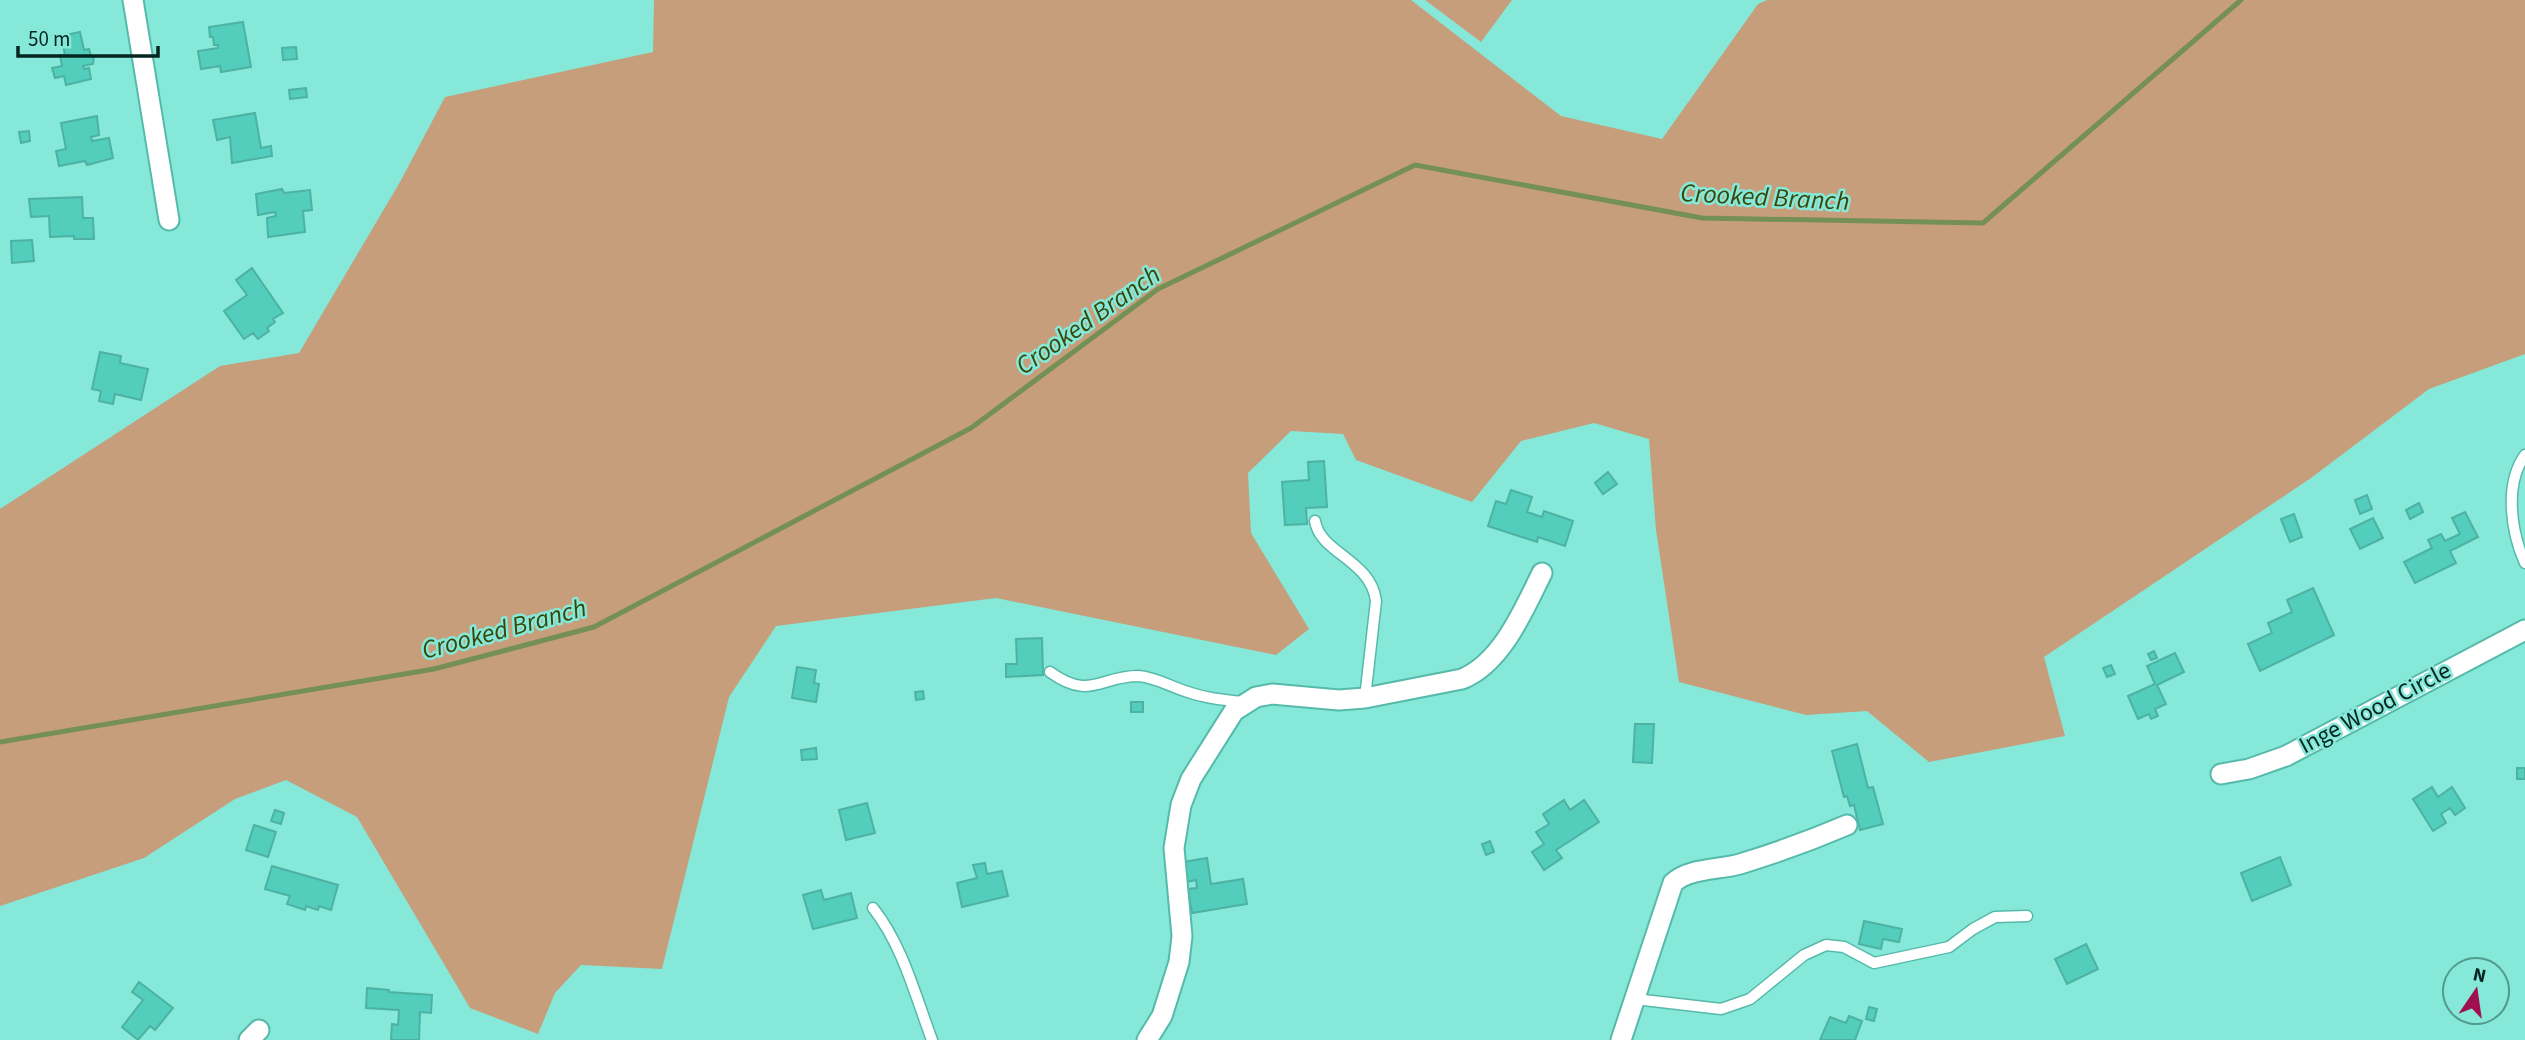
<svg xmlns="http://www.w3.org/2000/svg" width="2525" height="1040" viewBox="0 0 2525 1040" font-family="'Source Sans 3',sans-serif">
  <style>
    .green { fill: #c79e7b }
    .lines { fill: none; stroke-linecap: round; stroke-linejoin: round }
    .stream { stroke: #759054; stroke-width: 5 }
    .building { fill: #53cdbc; stroke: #4db2a3; stroke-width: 2 }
    .lane-casing { stroke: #56baab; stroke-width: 13 }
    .street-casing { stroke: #56baab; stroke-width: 23 }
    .lane { stroke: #fff; stroke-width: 10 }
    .street { stroke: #fff; stroke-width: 19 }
    .labels { text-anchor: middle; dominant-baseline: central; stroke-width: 5; stroke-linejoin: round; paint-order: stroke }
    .street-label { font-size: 24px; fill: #042520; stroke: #85e8d8 }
    .water-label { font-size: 26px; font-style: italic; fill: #394708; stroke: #85e8d8 }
  </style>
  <rect width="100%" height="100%" fill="#85e8d8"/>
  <!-- green -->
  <path class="green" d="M654,0H1411L1561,116L1662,139L1758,4L1767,0H2525V354L2429,389L2311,478L2044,657L2065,736L1929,762L1867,711L1806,715L1679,682L1656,530L1649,439L1594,423L1521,441L1472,502L1356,460L1343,434L1291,431L1248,473L1251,533L1309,629L1276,655L996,598L776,626L729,697L662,969L581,965L555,993L538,1034L470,1008L357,817L286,780L235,799L144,858L0,906V509L220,366L299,353L400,182L445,97L653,52Z
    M1425,0H1512L1481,42Z"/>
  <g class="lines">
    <!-- stream -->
    <path class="stream" d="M0,742L434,669L594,627L971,428L1158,289L1415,165L1702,218L1983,223L2241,0"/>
  </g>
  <!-- building -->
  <path class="building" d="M243,22L251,67L221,72L220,66L201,69L198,51L218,48V45H214L213,37H210L209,27Z
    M80,32L84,50L89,49L91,56H94L93,64L83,66L84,69L89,68L91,79L66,85L64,76L55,78L52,68L62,66L60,55H65L61,36Z
    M296,47L297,59L283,60L282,48Z
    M306,88L307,97L290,99L289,90Z
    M255,113L261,148L271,146L272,156L232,163L230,137L217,140L213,120Z
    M97,116L99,135L91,137L92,141L109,138L113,158L87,165L85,161L59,166L56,151L66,149L61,123Z
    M29,131L30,141L21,143L19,132Z
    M282,189L284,193L310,190L312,210L303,211L305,232L268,237L267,218L276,216L275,212L258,215L256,194Z
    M82,197L83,218H93L94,239H74V236L50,237L49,216L31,217L29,199Z
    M32,240L34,261L12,263L11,241Z
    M252,268L283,313L273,319L275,322L267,328L269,331L258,339L253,333L244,339L224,311L247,295L236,280Z
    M100,352L121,356L120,363L148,369L141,400L115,394L113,404L99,401L101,391L92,389Z
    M1324,461L1327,507L1306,508L1307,524L1285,525L1282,482L1309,480L1308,462Z
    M1608,472L1617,484L1603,494L1595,483Z
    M1511,490L1532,497L1527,512L1542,517L1544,511L1573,521L1565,546L1538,537L1537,542L1488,526L1496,501L1506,504Z
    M2367,495L2372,509L2360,514L2355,500Z
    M2419,503L2423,512L2410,519L2406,510Z
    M2465,512L2478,537L2450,551L2456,563L2415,583L2404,562L2432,548L2428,540L2441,534L2445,541L2460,534L2452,518Z
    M2294,514L2302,537L2290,542L2281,519Z
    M2373,518L2383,538L2360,549L2350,529Z
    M2313,588L2334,635L2260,671L2248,644L2272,633L2268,623L2292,612L2287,600Z
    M1042,638L1043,675L1006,677V664H1017L1016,639Z
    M2154,651L2157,658L2151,660L2148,654Z
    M2175,653L2184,672L2157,685L2166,704L2155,709L2158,716L2151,719L2149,714L2138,719L2128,696L2155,684L2147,666Z
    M2111,665L2115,674L2107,677L2103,668Z
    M797,667L816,670L814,683L819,684L816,702L792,698Z
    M923,691L924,699L916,700L915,692Z
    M1131,702H1143V712H1131Z
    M1635,724H1654L1652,763L1633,762Z
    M1857,744L1868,788L1873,787L1883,824L1860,830L1854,805L1850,806L1847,796L1844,797L1832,751Z
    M816,748L817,759L802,760L801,750Z
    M2517,768H2525V779H2517Z
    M2432,787L2438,797L2452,787L2465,808L2455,815L2450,808L2441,814L2446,823L2433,831L2413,799Z
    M1564,800L1570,810L1584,800L1599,822L1556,850L1562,858L1544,870L1532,852L1544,844L1536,832L1549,824L1543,814Z
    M867,803L875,833L846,840L839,810Z
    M275,810L284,813L281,824L271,821Z
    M254,825L276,832L268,857L246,850Z
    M1490,841L1494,852L1486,855L1482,844Z
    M2280,857L2291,885L2252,901L2241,873Z
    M1207,858L1211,884L1243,879L1247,904L1192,913L1188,889L1197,888L1196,880L1186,882L1183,862Z
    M985,863L987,874L1002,871L1008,896L962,907L957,883L977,878L973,865Z
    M272,866L338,885L331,910L319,906L318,910L306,906L305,910L287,904L290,896L265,889Z
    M821,890L824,900L851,893L857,918L813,929L803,895Z
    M1864,921L1902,929L1899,942L1883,939L1881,949L1859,944Z
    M2086,944L2098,969L2067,984L2055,959Z
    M139,982L173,1008L155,1030L150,1026L138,1040L122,1027L143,1000L132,992Z
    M367,988L389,990V992L432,995L431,1013L420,1012L419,1040H391L392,1024L398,1025L399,1010L366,1008Z
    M1869,1007L1877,1009L1874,1021L1866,1019Z
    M1849,1016L1862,1021L1855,1040H1820L1830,1017L1846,1023Z"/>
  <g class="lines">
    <!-- lane casing -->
    <g class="lane-casing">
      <path id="lane" d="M2525,455C2504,484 2511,532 2525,563
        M1315,521C1320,553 1371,560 1376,601L1365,698
        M1050,672C1090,701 1100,676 1138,676C1155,677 1169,686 1185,691C1204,698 1223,700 1244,702
        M873,908C903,946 915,995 932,1040
        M1635,999L1721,1009L1750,999L1804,955L1826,945L1844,947L1874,963L1949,947L1973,929L1995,917L2027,916"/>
    </g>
    <!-- street casing -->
    <g class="street-casing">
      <path id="street" d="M133,0L169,220
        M2221,774L2249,769L2286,756L2525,630
        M249,1040L259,1030
        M1147,1040L1162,1016L1179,962L1182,936L1174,848L1181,805L1191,779L1234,711L1256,697L1272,694L1339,700L1365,698L1462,679C1502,663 1524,609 1542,573
        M1621,1040L1673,883C1689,868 1719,870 1740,864C1776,853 1812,840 1847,825"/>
    </g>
    <!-- lane -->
    <use href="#lane" class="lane"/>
    <!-- street -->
    <use href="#street" class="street"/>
  </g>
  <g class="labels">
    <!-- street labels -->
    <g class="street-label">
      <text transform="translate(2375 708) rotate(-28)">Inge Wood Circle</text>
    </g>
    <!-- water labels -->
    <g class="water-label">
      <text transform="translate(1765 197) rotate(3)">Crooked Branch</text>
      <text transform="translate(1088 320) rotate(-35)">Crooked Branch</text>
      <text transform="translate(504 629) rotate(-15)">Crooked Branch</text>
    </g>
  </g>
  <!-- north arrow -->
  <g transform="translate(2476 991) rotate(13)"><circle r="33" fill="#85e8d8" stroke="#519a8e" stroke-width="2"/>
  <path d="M0-5L12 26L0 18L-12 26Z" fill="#a20f51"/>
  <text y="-10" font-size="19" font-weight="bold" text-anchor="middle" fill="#042520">N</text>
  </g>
  <!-- scale -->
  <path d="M18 46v10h140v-10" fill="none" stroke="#042520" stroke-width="3.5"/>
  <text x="28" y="46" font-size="21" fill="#042520" stroke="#85e8d8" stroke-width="5" paint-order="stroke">50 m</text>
</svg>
